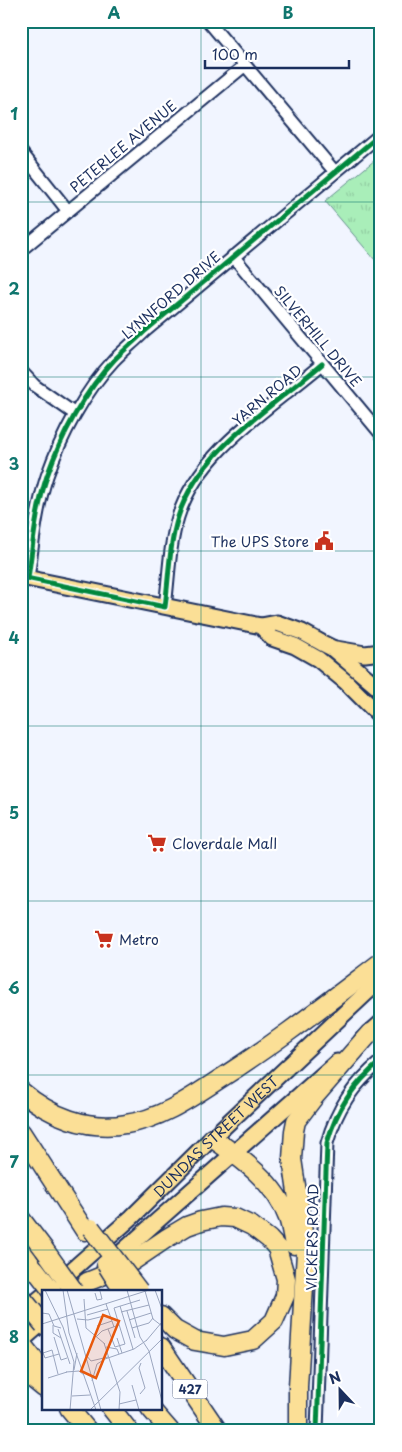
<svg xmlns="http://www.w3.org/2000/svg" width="402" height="1452" viewBox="0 0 402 1452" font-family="'Playpen Sans',sans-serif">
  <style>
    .grass { fill: url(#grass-tufts); stroke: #628e8c }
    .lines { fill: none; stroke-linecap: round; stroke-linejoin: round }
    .minor-casing { stroke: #1b2f5e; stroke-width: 15 }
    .major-casing { stroke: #1b2f5e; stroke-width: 19 }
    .highway-casing { stroke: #1b2f5e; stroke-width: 21 }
    .minor { stroke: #fff; stroke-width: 11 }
    .major { stroke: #fbdf96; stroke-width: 15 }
    .highway { stroke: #fbdf96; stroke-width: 18 }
    .highway-bridge-casing { stroke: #1b2f5e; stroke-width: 21; stroke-linecap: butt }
    .highway-bridge { stroke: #fbdf96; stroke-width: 18 }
    .cycleway-casing { stroke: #fff; stroke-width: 8 }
    .cycleway { stroke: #00873e; stroke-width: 5 }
    .grid { fill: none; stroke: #0f766e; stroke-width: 1; stroke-opacity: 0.55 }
    .labels { text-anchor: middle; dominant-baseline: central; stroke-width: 4.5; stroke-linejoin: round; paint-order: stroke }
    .shield { fill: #fff; stroke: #5f6d8e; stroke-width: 1 }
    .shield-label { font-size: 12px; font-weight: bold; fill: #1b2f5e }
    .street-label { font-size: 14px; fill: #1b2f5e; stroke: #fff }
    .poi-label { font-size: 14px; fill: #1b2f5e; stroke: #fff; text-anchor: start }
    .inset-road { fill: none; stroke: #9ba6bf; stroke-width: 1 }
    .view { fill: #e8590c; fill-opacity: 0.15; stroke: #e8590c; stroke-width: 2.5 }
    .inset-edge { fill: none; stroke: #1b2f5e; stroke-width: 2.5 }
    .neatline { fill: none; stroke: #0f766e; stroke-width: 2 }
    .grid-label { font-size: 16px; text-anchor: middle; font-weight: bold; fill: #0f766e }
  </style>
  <defs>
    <pattern id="grass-tufts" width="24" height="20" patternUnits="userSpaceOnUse" patternTransform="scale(1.25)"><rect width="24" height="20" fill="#a9eeb9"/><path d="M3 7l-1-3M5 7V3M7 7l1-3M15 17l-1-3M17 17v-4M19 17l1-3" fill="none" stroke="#91cca1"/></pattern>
  </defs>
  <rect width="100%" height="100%" fill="#f1f5ff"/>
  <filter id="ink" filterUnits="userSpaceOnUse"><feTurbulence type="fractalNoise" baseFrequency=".02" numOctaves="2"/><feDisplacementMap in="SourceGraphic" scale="10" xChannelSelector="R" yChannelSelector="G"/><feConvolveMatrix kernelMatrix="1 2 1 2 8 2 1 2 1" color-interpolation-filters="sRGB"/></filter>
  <g filter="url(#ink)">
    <!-- grass -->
    <path class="grass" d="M381,155V267L325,201Z"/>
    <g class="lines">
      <!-- minor casing -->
      <g class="minor-casing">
        <path id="minor" d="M208,21L335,172
          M21,152L68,211
          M21,250L244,66
          M233,256L381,434
          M21,371L35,386L75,414
          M28,578C33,544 36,509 47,476C61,436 85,391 114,360C124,350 135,341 145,331L381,134
          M165,607C169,577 169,546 178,517C199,450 271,408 322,364
          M317,1431L327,1143C337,1108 353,1085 381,1061"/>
      </g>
      <!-- major casing -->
      <g class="major-casing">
        <g id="major">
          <path d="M21,577L261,626L277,623L302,632L322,643L332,648L381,690"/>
          <path d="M261,626L272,638L295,646L318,659L346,682L381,717"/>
          <path d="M336,649L365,654L381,652"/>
          <path d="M362,1040L381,1023"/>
          <path d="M105,1267L337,1062"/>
          <path id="s1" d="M55,1285L132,1217L212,1138L381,979"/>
          <path d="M21,1314L44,1295"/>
          <path d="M21,1341L44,1321"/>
        </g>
      </g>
      <!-- highway casing -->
      <g class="highway-casing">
        <path id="highway" d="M21,1091C50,1116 87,1131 126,1124C160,1119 189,1099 218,1080C275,1044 327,1003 381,962
          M21,1132L85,1231
          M212,1138C241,1158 276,1183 288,1218C291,1226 292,1236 294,1245
          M21,1219L44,1249
          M21,1251L35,1269
          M87,1282L124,1267L167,1238L187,1226L201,1221L221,1217L235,1218L252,1226L269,1239L277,1248L286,1279L285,1296L274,1321L253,1340L224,1346L195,1341L175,1330L161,1316
          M21,1343L44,1372
          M161,1347L218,1431
          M21,1367L28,1375L44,1388
          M69,1408L88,1431
          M111,1408L129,1431
          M150,1408L170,1431
          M298,1431V1387L306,1252L292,1159L294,1131L296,1121L315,1096L370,1033"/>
      </g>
      <!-- minor -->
      <use href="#minor" class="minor"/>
      <!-- major -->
      <use href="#major" class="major"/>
      <!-- highway -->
      <use href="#highway" class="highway"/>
      <!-- highway-bridge casing -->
      <g class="highway-bridge-casing">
        <path id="highway-bridge" d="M91,1228L139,1291
          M44,1249L74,1291
          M106,1264L123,1291
          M35,1269L52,1291
          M21,1297L44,1325"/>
      </g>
      <!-- highway-bridge -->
      <use href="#highway-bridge" class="highway-bridge"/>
      <!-- cycleway casing -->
      <g class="cycleway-casing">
        <path id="cycleway" d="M21,577L165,607C169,577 169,546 178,517C199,450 271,408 322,364
          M28,578C33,544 36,509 47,476C61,436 85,391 114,360C124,350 135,341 145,331L381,134
          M317,1431L327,1143C337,1108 353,1085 381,1061"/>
      </g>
      <!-- cycleway -->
      <use href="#cycleway" class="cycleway"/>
    </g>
  </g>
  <!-- grid -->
  <path class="grid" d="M201,21V1431M21,202H381M21,377H381M21,551H381M21,726H381M21,901H381M21,1075H381M21,1250H381"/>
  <!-- icons -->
  <defs>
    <g id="civic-bare" transform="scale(1.5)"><path d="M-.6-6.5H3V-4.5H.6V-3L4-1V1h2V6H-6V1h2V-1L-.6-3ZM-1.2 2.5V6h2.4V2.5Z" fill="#c8321e" stroke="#fff" stroke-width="2.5" paint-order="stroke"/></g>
    <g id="supermarket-bare" transform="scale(1.5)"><path d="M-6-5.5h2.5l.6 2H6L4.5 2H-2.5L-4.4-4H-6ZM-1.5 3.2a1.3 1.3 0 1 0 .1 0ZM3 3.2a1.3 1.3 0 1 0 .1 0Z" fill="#c8321e" stroke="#fff" stroke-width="2.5" paint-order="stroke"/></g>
  </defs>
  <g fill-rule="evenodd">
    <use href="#civic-bare" x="324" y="541"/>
    <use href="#supermarket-bare" x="157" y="843"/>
    <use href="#supermarket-bare" x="104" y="939"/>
  </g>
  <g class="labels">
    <!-- shield labels -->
    <rect class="shield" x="172.5" y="1379.5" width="35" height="19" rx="4"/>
    <g class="shield-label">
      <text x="190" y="1389">427</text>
    </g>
    <!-- street labels -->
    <g class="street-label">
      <text transform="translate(123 146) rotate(-40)">PETERLEE AVENUE</text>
      <text transform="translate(171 295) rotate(-41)">LYNNFORD DRIVE</text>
      <text transform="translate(318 336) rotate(50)">SILVERHILL DRIVE</text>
      <text transform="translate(267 395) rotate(-40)">YARN ROAD</text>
      <text stroke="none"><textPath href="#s1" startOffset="219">DUNDAS STREET WEST</textPath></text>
      <text transform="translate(312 1237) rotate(-89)">VICKERS ROAD</text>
    </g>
    <!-- poi labels -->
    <g class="poi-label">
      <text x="309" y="541" text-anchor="end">The UPS Store</text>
      <text x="172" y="843">Cloverdale Mall</text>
      <text x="119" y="939">Metro</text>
    </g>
  </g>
  <!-- overview -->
  <g transform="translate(42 1290)">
    <rect width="120" height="120" fill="#f1f5ff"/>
    <path class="inset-road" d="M3,0L21,37L32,72L28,120M21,0L27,43L54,120M25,0L59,120M85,0L98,47L107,61L120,111M113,0L120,19M103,1L111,29L120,36M53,3L55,10L60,9L58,1M42,9L44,38L63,54M64,14L72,37M78,16L91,59M85,21L93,48M79,22L107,15M0,23L7,24L12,36L19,38M45,25L66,19M35,29L46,30L62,26M87,30L109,23M0,34L107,0M11,35V43L19,48M55,36L70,31M90,38L107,33L111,28M16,39L28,74M66,39L73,57L83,54L72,18L98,10M12,47L19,70L25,68M54,47L60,41L77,35M75,48L80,63M104,51L120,32M62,53L78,102L77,120M64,57L75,59L77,64M0,60L3,68L17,64M1,63L10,60L16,84M44,65L49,71L66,67M63,69L92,59L105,50M32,80L35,63M24,82L37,81L42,85M6,88L25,82M50,91L55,74L60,71M90,95L97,120M98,104L103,98L97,78L99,73M30,106L48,105M77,114L94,110M48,120L120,49"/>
    <path class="view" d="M61,25L77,31L54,88L39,81Z"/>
    <rect width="120" height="120" class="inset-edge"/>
  </g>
  <!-- margin -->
  <rect width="402" height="1452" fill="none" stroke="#fff" stroke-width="55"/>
  <!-- north arrow -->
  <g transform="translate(340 1390) rotate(338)" stroke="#ffffff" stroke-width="4" paint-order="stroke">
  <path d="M0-4L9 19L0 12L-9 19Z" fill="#1b2f5e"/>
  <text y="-8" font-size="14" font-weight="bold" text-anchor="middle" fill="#1b2f5e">N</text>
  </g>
  <!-- scale -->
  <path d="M205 60v8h144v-8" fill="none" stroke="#1b2f5e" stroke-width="2.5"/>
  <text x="212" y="60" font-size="15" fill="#1b2f5e" stroke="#ffffff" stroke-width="4" paint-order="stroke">100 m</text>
  <rect x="28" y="28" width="346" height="1396" class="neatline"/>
  <g class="grid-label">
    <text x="114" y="19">A</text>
    <text x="288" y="19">B</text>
    <text x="14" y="120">1</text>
    <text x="14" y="295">2</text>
    <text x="14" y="470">3</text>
    <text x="14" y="644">4</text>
    <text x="14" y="819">5</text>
    <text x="14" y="994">6</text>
    <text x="14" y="1168">7</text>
    <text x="14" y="1343">8</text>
  </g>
</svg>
